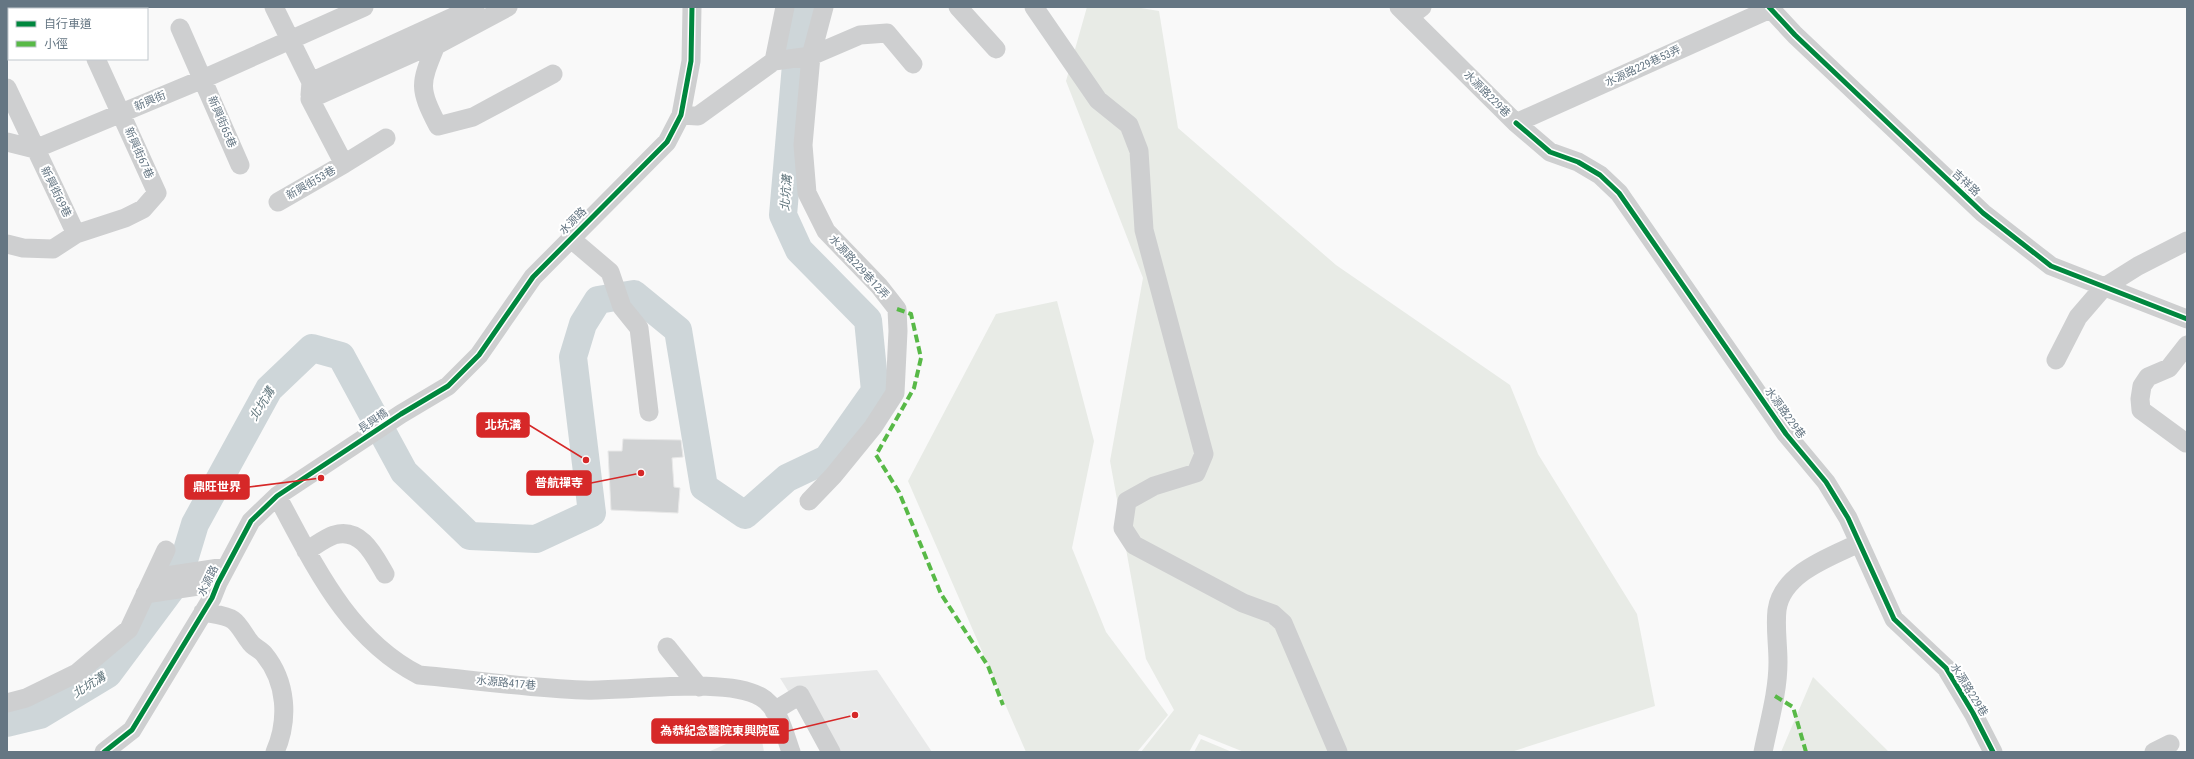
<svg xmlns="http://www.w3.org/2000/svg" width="2194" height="759" viewBox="0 0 2194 759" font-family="'Roboto Condensed','Noto Sans TC',sans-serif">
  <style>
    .built { fill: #e8e9e9 }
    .green { fill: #e8ebe6 }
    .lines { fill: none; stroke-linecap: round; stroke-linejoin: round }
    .river { stroke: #ced6d9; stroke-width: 28 }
    .building { fill: #d0d2d3; stroke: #e8e8e8 }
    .minor { stroke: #cecfd0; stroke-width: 19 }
    .quiet { stroke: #58b947; stroke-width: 4; stroke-dasharray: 8 4; stroke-linecap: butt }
    .cycleway-casing { stroke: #fff; stroke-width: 8 }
    .cycleway { stroke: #00873e; stroke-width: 5 }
    .labels { text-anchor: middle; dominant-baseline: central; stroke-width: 4; stroke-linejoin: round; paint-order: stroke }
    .street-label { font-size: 11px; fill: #657683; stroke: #fff }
    .water-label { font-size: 12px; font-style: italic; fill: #60757c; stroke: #fff }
    .leader { fill: none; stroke: #d62828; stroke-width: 1.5 }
    .callout-dot { fill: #d62828; stroke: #fff; stroke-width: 1.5 }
    .callout { fill: #d62828; stroke: #d62828; stroke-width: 1.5 }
    .callout-label { font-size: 12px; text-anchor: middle; font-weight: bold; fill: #fff }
  </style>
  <rect width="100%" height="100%" fill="#f9f9f9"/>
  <!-- built -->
  <path class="built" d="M877,670L932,752H826L780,678Z
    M760,729L764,752H708Z"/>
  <!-- green -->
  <path class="green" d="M1087,7H1135L1159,11L1178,128L1336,265L1510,385L1538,454L1637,614L1655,706L1511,752H1244L1199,734L1189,752H1141L1174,710L1146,659L1110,461L1143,278L1066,81Z
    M1057,301L1094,441L1072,548L1106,632L1168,715L1137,752H1026L908,481L996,314Z
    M1813,677L1889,752H1781Z
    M1201,739L1232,752H1194Z"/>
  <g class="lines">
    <!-- river -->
    <path class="river" d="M7,723L40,715L108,674L178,580L195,524L269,389L312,348L341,356L404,472L470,536L536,539L592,513L573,357L583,324L598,300L634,294L678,330L704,487L745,515L787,478L827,459L875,391L868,320L799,250L783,215L801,7"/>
  </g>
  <!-- building -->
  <path class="building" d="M623,439L681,440L683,457L672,458L674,487L680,488L678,513L611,510L608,451H622Z"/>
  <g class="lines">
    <!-- minor -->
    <path class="minor" d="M274,7L311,82L310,95
      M958,7L996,49
      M1034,7L1098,100L1129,125L1139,151L1144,230L1204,454L1196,473L1154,486L1127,501L1123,528L1134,545L1243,603L1273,614L1283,623L1338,752
      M1399,7L1516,123L1550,152L1578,162L1600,175L1619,193L1786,434L1826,482L1848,518L1894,619L1946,668L1973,713L1993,752
      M1769,7L1795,35L1983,213L2051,266L2187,319
      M1409,17L1422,7
      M180,28L240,165
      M428,29L436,45C420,84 418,87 438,126L473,117L553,74
      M774,61L811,56L860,35L887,33L913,64
      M311,82L475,7
      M7,88L76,234
      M310,99L424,48L439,44L508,7
      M681,115L698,116L774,61L785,7
      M1516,123L1770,9
      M7,142L35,149L203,79L364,7
      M344,164L386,138
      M278,202L344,164L310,99
      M570,238L610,272L622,307L639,328L649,412
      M7,244L23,248L53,249L76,234L125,218L143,209L157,193L96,59
      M2056,360L2078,317L2103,288L2138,266L2187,241
      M2186,443L2141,410L2140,399L2142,386L2148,377L2169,368L2187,345
      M277,496C314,564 347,638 419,675C474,680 529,688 583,690C626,692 726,676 761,697C778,706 785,735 791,752
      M809,501L833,476L873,427L895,393L898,331L897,309L879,286L826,231L807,193L803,145L811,56L824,7
      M306,551C315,546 325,538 334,535C361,527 374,555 385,574
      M153,578L226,567
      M145,594L218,583
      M203,612C212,614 226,615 233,620C240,625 244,635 250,642C253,647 260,649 264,654C287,682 289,720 275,752
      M667,647L699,687
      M7,703L26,698L77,673L129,629L166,550
      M774,711L800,695L831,752
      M104,752L132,730L212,598L218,583L251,521L277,496L401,414L448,386L479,355L533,277L667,142L681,115L691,61L692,7
      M1763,752C1769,722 1778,692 1778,662C1778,644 1775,627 1777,610C1782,573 1830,557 1859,543
      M2154,752L2170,744"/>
    <!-- quiet -->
    <path class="quiet" d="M897,309L911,314L921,358L914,388L876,455L899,492L941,594L988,666L1003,705
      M1775,696L1793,707L1806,752"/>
    <!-- cycleway casing -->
    <g class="cycleway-casing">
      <path id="cycleway" d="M1769,7L1795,35L1983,213L2051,266L2187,319
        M1516,123L1550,152L1578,162L1600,175L1619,193L1786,434L1826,482L1848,518L1894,619L1946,668L1973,713L1993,752
        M104,752L132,730L212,598L218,583L251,521L277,496L401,414L448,386L479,355L533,277L667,142L681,115L691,61L692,7"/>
    </g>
    <!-- cycleway -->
    <use href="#cycleway" class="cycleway"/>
  </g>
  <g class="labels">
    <!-- street labels -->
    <g class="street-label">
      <text transform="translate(1643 66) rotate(-25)">水源路229巷53弄</text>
      <text transform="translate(1487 94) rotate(45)">水源路229巷</text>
      <text transform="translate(150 101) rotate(-23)">新興街</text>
      <text transform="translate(222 122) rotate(67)">新興街65巷</text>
      <text transform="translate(139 153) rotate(66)">新興街67巷</text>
      <text transform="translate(311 183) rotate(-30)">新興街53巷</text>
      <text transform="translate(1966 183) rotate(43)">吉祥路</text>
      <text transform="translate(56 192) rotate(64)">新興街69巷</text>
      <text transform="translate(573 221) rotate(-45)">水源路</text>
      <text transform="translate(859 267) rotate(47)">水源路229巷12弄</text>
      <text transform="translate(1785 413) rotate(54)">水源路229巷</text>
      <text transform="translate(373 421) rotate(-34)">長興橋</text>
      <text transform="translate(208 581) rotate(-64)">水源路</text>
      <text transform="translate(506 683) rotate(5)">水源路417巷</text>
      <text transform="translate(1969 690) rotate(58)">水源路229巷</text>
    </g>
    <!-- water labels -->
    <g class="water-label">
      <text transform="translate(786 193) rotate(-86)">北坑溝</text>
      <text transform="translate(262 404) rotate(-58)">北坑溝</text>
      <text transform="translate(89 685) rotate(-32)">北坑溝</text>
    </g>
  </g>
  <!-- callouts -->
  <path class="leader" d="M586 460L529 425M641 473L591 483M321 478L249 487M855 715L788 731"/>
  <g class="callout-dot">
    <circle cx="586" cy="460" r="4"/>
    <circle cx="641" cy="473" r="4"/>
    <circle cx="321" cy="478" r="4"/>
    <circle cx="855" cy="715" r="4"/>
  </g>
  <g class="callout">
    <rect x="477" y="413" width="52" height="24" rx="4"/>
    <rect x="527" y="471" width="64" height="24" rx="4"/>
    <rect x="185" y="475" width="64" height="24" rx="4"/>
    <rect x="652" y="719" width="136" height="24" rx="4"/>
  </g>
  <g class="callout-label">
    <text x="503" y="429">北坑溝</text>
    <text x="559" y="487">普航禪寺</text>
    <text x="217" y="491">鼎旺世界</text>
    <text x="720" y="735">為恭紀念醫院東興院區</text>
  </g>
  <!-- border -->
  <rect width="2194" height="759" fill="none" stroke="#657683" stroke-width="16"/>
  <!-- legend -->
  <rect x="8" y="8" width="140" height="52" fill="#ffffff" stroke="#c1c8cd"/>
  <rect x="16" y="21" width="20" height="6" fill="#00873e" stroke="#c1c8cd"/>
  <text x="44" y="28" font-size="12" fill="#657683">自行車道</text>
  <rect x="16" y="41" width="20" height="6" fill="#58b947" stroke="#c1c8cd"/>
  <text x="44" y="48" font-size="12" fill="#657683">小徑</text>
</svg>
